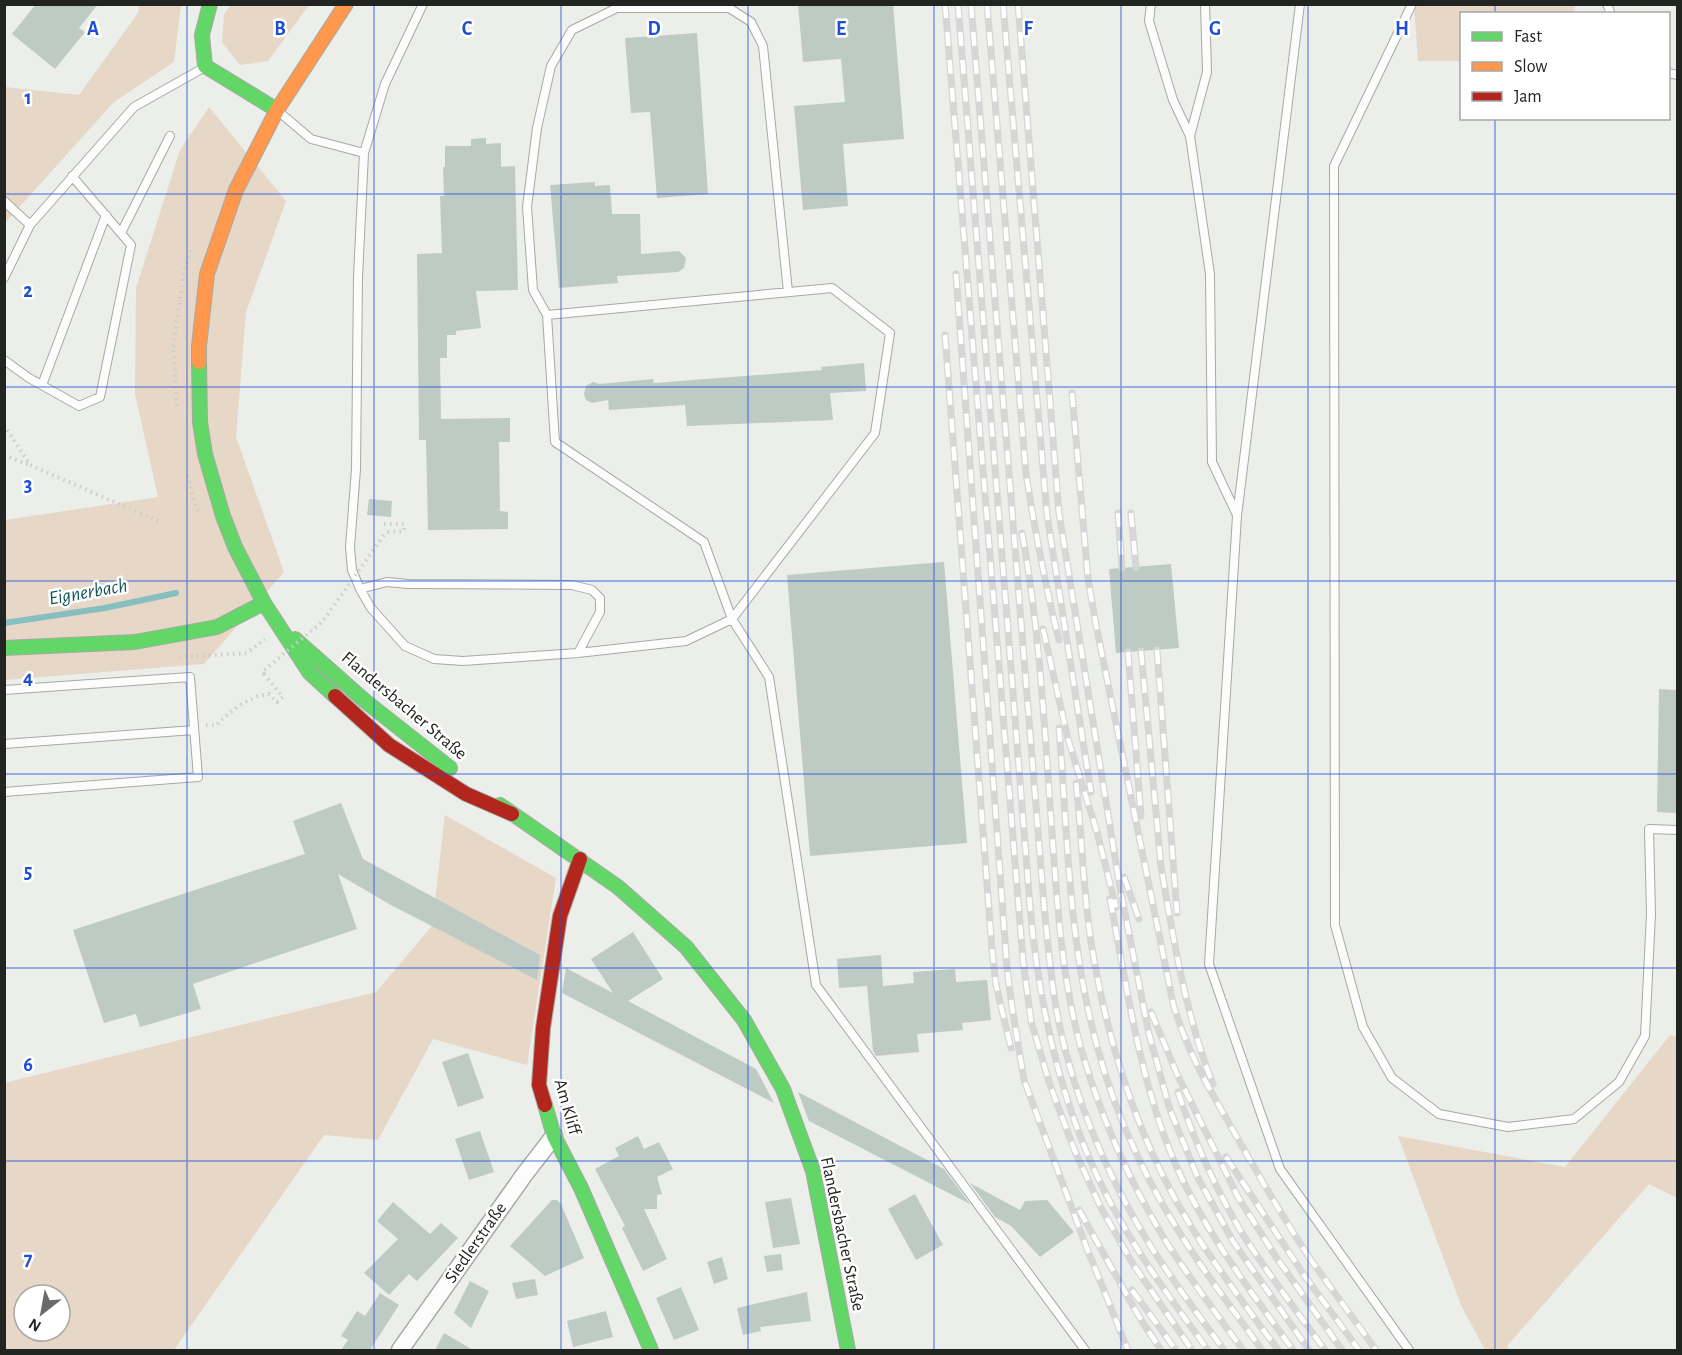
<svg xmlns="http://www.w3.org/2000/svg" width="1682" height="1355" viewBox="0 0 1682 1355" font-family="'Alegreya Sans',sans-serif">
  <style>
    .green { fill: #e6d7c7; fill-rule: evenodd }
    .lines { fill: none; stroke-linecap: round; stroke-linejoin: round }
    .stream { stroke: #87bebf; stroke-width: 6 }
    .building { fill: #becbc4 }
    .lane-casing { stroke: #a7a9a6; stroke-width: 10 }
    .street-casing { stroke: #a7a9a6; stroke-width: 19 }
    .fast-casing { stroke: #a7a9a6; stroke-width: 16 }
    .slow-casing { stroke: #a7a9a6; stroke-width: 16 }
    .jam-casing { stroke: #a7a9a6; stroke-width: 16 }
    .path { stroke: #cccdcc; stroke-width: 4; stroke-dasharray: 1.5 4.5; stroke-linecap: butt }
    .lane { stroke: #fcfcfc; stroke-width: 8 }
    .street { stroke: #fcfcfc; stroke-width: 16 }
    .fast { stroke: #63d668; stroke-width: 14 }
    .slow { stroke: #ff974d; stroke-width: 14 }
    .jam { stroke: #b3261e; stroke-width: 14 }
    .rail-casing { stroke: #d5d6d5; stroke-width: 7 }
    .rail { stroke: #fff; stroke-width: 4.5; stroke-dasharray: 14; stroke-linecap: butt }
    .path-bridge { stroke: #cccdcc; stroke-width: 4; stroke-dasharray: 1.5 4.5; stroke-linecap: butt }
    .grid { fill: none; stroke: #1d4ed8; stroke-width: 1.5; stroke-opacity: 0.55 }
    .labels { text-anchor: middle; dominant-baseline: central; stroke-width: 5; stroke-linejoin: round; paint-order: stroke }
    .street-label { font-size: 18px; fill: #222421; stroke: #fff }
    .water-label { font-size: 20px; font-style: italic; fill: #135659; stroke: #fff }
    .grid-label { font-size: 20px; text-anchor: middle; font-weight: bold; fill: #1d4ed8; stroke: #fff; stroke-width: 5; stroke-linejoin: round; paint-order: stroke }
  </style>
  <rect width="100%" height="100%" fill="#eceeea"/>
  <!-- green -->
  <path class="green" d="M139,5H181L174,62L114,102L5,223V87L79,95L138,13Z
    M231,5V4L309,5L268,61L240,65L222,42L224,14Z
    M1414,5H1575L1573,13L1462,14L1461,61H1418Z
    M209,107L286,201L246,312L236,437L284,572L204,664L5,680V520L158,497L135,394L136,288L180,150Z
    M445,815L556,878L527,1065L433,1039L378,1140L324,1135L174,1350H5L4,1083L376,992L432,926ZM24,1295H60V1331H24Z
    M1670,1035L1678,1037L1677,1198L1649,1184L1507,1346L1510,1350H1485L1461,1305L1398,1136L1565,1167Z"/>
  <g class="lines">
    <!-- stream -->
    <path class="stream" d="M4,623L105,608L176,593"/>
  </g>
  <!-- building -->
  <path class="building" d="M36,4H98L79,28L85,32L55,69L12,34Z
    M798,4H893L904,139L843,144L848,206L803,210L794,106L845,102L841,59L803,62Z
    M697,33L708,194L657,198L650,112L631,113L625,38Z
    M486,138V144L501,143V167L515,166L518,290L476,291L481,328L456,331V335H447V358H440L441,419L510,418V442H499L500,511L508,512V529L428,530L426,440H419L417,254L442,253L440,196H444L443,167H445V146H471V139Z
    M595,182V186L610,185L612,214H640L641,254L679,251L686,258L684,268L678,272L617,276L618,283L559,288L550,185Z
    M864,363L866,391L830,393L833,420L687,426L685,405L609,410L608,400L592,403L586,400L584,394L586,386L593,382L599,384L653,379L654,383L822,370L821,367Z
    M369,499L392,501L391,517L367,515Z
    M944,562L967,843L810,856L787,575Z
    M1171,564L1179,648L1116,653L1109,569Z
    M1659,689L1677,690V813L1657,812Z
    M341,803L363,859L540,955L537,980L389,904L338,874L357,929L193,984L201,1009L140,1027L136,1014L104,1023L73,930L305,854L293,821Z
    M633,932L663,979L628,1001L756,1069L774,1103L562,993L566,968L613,993L591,959Z
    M881,955L883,986L914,983L913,972L955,969L956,982L987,980L991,1020L962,1023L963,1030L917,1034L919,1052L876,1056L873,1051L867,986L839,988L837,959Z
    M468,1053L484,1098L458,1107L442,1062Z
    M798,1092L944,1169L970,1204L809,1121Z
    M480,1131L494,1172L469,1180L455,1139Z
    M638,1136L644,1149L659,1142L673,1169L657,1177L662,1194L657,1195V1209H644L667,1259L643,1271L622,1228L625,1226L595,1169L619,1156L615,1148Z
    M970,1183L1020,1210L1025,1201L1047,1200L1074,1232L1040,1257L1011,1226L995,1217Z
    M915,1194L943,1245L916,1260L888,1209Z
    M791,1198L800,1244L773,1248L765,1202Z
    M552,1200H557L561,1204L584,1258L545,1276L510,1246Z
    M393,1202L430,1234L441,1223L458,1238L417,1281L409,1274L389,1295L364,1273L398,1239L377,1221Z
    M781,1254L783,1270L767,1272L764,1256Z
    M722,1257L728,1279L714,1284L707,1262Z
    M535,1279L538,1295L516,1299L512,1283Z
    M470,1281L489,1291L471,1328L454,1313Z
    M681,1287L699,1330L674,1340L656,1298Z
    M807,1292L811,1321L760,1327L761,1331L743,1335L737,1308Z
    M380,1293L399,1305L370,1350H341L348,1340L341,1336L357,1311L365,1316Z
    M606,1311L613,1337L573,1347L567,1321Z
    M444,1333L473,1350H435Z"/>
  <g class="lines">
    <!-- lane casing -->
    <g class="lane-casing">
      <path id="lane" d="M423,4L385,84L364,153L358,277L356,469L350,547L352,570L360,589L371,608L405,646L434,659L463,661L578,653L686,641L732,619L875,433L890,333L832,288L547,315L555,442L704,542L732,619L769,677L816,985L1085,1350
        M1151,4L1149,21L1173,100L1190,136L1210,274L1212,462L1237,515
        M1300,4L1237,516L1209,964L1280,1169L1409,1350
        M1412,4L1334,166L1335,925L1363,1027L1392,1078L1439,1114L1508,1127L1574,1119L1619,1082L1645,1036L1651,914L1649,829L1678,830
        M1607,4L1611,14
        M1668,73L1678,75
        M278,111L311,139L364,153
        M1190,136L1207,72L1205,4
        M4,201L30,225
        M121,233L170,136
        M4,278L30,225L134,107L205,67
        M547,315L533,290L527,207L537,128L551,66L572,30L617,8H729L751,22L763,46L788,292
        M4,360L29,378L79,406L100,397L131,245L72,176
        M42,385L106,215
        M360,589L387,582L408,584L572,585L592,590L600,598V612L578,653
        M4,690L190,677L198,777L4,792
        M4,744L194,730"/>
    </g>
    <!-- street casing -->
    <g class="street-casing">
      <path id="street" d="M400,1350L524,1175L554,1136"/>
    </g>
    <!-- fast casing -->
    <g class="fast-casing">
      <path id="fast" d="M210,4L202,35L205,66L277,110
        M199,362L200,422L205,454L223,516L235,547L264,603L309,672L335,696
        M295,639L365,701L450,768
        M4,648L135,642L217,627L264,603
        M500,805L618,887L686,947L744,1020L783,1089L813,1171L848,1350
        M545,1105L554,1136L581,1188L651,1350"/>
    </g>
    <!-- slow casing -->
    <g class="slow-casing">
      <path id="slow" d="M199,362V346L207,274L236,190L277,110L346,4"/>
    </g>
    <!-- jam casing -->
    <g class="jam-casing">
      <path id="jam" d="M335,696L389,745L466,794L512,814
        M545,1105L539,1085L543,1028L560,916L580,859"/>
    </g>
    <!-- path -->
    <path class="path" d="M177,406L173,347L184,270L192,248
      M4,425L30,465L158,521
      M4,455L29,465
      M188,475L192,494L198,511
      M384,524H404V531L386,532
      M179,657L247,653L265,639
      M206,725H217C229,711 250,696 269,694L277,702L283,697L264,674"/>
    <!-- lane -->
    <use href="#lane" class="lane"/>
    <!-- street -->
    <use href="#street" class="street"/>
    <!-- fast -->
    <use href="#fast" class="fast"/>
    <!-- slow -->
    <use href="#slow" class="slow"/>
    <!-- jam -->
    <use href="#jam" class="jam"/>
    <!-- rail casing -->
    <g class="rail-casing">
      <path id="rail" d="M945,4L1023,960L1031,1021L1050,1085L1074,1149L1101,1208L1133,1264L1192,1350
        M958,4L1030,906C1039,1008 1061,1107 1108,1198C1136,1252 1172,1301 1208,1350
        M971,4L1044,905C1048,945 1051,985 1059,1023C1076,1104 1109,1180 1153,1250C1175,1284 1200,1317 1224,1350
        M987,4L1026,474C1035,530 1045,585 1059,640
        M1003,4L1047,515L1091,792
        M1018,4L1059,513L1120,888L1149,1034L1170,1110L1198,1178L1234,1243L1309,1350
        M956,274L1007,968L1012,1007L1024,1080L1086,1246L1128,1350
        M945,335L992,949L996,985L1011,1048
        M1072,393L1088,579L1096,625L1173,1003C1186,1050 1210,1090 1234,1132C1259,1176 1284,1220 1313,1263
        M1118,513L1122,568
        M1131,513L1136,567
        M1022,533C1041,636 1045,741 1053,846C1058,915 1063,985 1082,1052C1102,1120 1130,1183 1167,1243C1191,1280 1217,1315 1243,1350
        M1043,629L1068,739L1097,832L1116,907
        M1157,650L1177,913
        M1141,651L1161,866C1173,938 1186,1017 1213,1084
        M1128,652L1141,816
        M1059,728C1067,825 1068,924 1090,1018C1107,1094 1139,1169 1181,1235C1206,1275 1235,1312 1262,1350
        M1076,783C1082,836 1083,889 1091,942C1107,1042 1138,1141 1192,1228C1218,1270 1249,1310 1278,1350
        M1124,877L1139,919
        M1110,899C1127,987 1139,1079 1175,1163C1204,1231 1250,1290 1293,1350
        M1151,1012L1177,1074L1238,1197L1276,1257L1342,1350
        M1178,1092C1195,1143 1217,1192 1245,1238C1270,1276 1298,1313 1325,1350
        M1226,1157L1304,1275L1359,1350
        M1079,1210L1141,1320L1161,1350
        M1308,1256L1376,1350
        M1132,1290L1176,1350"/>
    </g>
    <!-- rail -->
    <use href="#rail" class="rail"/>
    <!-- path-bridge -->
    <path class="path-bridge" d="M264,674L262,672L323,621L386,532"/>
  </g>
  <!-- grid -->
  <path class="grid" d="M187,4V1350M374,4V1350M561,4V1350M748,4V1350M934,4V1350M1121,4V1350M1308,4V1350M1495,4V14M1495,118V1350M4,194H1678M4,387H1678M4,581H1678M4,774H1678M4,968H1678M4,1161H1678"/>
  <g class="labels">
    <!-- street labels -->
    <g class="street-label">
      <text transform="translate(404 706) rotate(40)">Flandersbacher Straße</text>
      <text transform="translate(567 1107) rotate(74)">Am Kliff</text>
      <text transform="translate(842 1234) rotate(78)">Flandersbacher Straße</text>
      <text transform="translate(476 1243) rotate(-55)">Siedlerstraße</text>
    </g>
    <!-- water labels -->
    <g class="water-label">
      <text transform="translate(88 592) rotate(-10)">Eignerbach</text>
    </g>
  </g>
  <g class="grid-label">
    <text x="93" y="35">A</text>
    <text x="280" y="35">B</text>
    <text x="467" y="35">C</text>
    <text x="654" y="35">D</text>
    <text x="841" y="35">E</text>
    <text x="1028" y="35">F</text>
    <text x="1215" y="35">G</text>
    <text x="1402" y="35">H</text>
    <text x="28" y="104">1</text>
    <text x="28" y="297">2</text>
    <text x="28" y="491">3</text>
    <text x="28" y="684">4</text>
    <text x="28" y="878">5</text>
    <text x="28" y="1071">6</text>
    <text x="28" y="1265">7</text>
  </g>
  <!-- border -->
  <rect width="1682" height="1355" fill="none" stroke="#222421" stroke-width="12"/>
  <!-- legend -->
  <rect x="1460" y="12" width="210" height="108" fill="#ffffff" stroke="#a7a7a6" stroke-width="1.5"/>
  <rect x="1472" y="32" width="30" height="9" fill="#63d668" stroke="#a7a7a6" stroke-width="1.5"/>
  <text x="1514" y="42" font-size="18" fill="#222421">Fast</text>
  <rect x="1472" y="62" width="30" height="9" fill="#ff974d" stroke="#a7a7a6" stroke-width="1.5"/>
  <text x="1514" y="72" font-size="18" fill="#222421">Slow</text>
  <rect x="1472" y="92" width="30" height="9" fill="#b3261e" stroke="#a7a7a6" stroke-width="1.5"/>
  <text x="1514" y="102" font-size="18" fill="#222421">Jam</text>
  <!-- north arrow -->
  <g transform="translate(42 1313) rotate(211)"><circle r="28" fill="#ffffff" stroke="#a7a7a6" stroke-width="1.5"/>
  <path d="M0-4.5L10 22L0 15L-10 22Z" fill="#696b67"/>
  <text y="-9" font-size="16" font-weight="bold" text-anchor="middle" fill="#222421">N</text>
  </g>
</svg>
